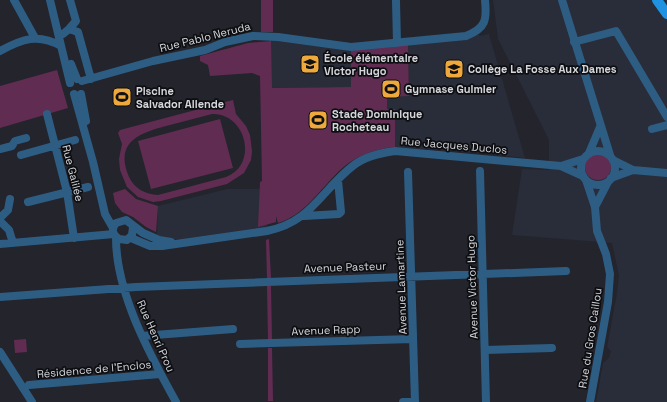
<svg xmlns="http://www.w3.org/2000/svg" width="667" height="402" viewBox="0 0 667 402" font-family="'Space Grotesk',sans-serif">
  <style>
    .built { fill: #292c39 }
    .green { fill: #612c52; fill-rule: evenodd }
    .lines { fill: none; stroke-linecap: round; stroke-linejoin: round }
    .minor { stroke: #2e5d83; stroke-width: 8 }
    .major { stroke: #1f93e1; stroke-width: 10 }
    .labels { text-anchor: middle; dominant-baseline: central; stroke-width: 3.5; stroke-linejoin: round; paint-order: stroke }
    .street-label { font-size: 11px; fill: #d5d6db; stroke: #0d0e11 }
    .poi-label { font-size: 11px; font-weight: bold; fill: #d5d6db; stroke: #0d0e11; text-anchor: start }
  </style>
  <rect width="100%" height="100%" fill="#23242c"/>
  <!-- built -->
  <path class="built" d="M493,0H667V402H596L603,363L609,358L611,351L607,347L617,293L619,276L612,243L512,235L522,169L549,170V140L498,39Z
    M476,32L480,36L489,34L525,158L481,153L395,147V109H387V96H409L408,43Z
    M269,36L351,47V87L270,88Z
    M227,189H266L267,228L182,240L167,239L157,235L158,206Z"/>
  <!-- green -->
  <path class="green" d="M261,0H273V32H261Z
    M271,41L272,88L351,87V47L408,43L409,96L387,97V109H395V147C374,149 353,157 338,172C319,191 303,216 278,223L276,216V222L258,227L260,182L262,181L260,76L252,73L210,76L208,65L200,61V56L248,43Z
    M57,70L68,108L0,128V86Z
    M233,100L236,114L246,126L250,135L252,151L251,160L244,173L227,184L161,201L153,202L138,197L127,187L120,170L119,159L122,144L118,133L120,130ZM212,114C246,113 259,164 226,177L158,195C145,194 135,189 129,177C113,140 143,132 170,125C184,121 198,118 212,114Z
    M220,119L233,168L151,189L138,141Z
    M585 167a13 13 0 1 1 26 0a13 13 0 1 1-26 0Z
    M125,189L136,199L158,206L156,232L146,227L133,217L122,212L115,203L113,193Z
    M269,239L271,278L267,279L266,240Z
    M267,286H271L272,340H268Z
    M26,339L27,352L15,353L14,340Z
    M268,348H272L273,401H268Z"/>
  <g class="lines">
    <!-- minor -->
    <path class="minor" d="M14,0L35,38
      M50,0L70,83
      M562,0L610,155
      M396,1L397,43
      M69,29L76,21L70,0
      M63,34L69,29L78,32L91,79
      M574,42L616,31L667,117
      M0,51C22,39 38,33 61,46
      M71,64L77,79
      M82,81L153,61L205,50L225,42L253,36L278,37L351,47L466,36C486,28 487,20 485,0
      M74,94L93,162L105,214L113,228
      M81,94L86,121
      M47,114L67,192L74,238
      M652,129L667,125
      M0,149L12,146L15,141L26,138
      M581 168a17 17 0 1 1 34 0a17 17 0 1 1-34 0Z
      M589,153L600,127
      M21,155L75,140
      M613,160L633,170L667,173
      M561,166L583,159
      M480,171L486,402
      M408,172L415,402
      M611,178L633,170
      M586,180L595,207L597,231L606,254L610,274L608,302L590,402
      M28,202L88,187
      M595,207L608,182
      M304,216L339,214L341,212L338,180
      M0,218L8,210L10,199
      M0,221L9,230L13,243
      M133,227L132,235L127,240L119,239C112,235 111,229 116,223L126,220L143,233L159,240L171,242
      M116,238C116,293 150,355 176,402
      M131,238L150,246H162L267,231C312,222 321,190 354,165C366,156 380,153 395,151L561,166L583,176
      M0,244L114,234
      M0,297L136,287L566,271
      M142,336L233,329
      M240,344L413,339
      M485,350L552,348
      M0,352L32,402
      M29,385L160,374
      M403,402H415"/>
    <!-- major -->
    <path class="major" d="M657,0L667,14"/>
  </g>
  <!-- icons -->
  <defs>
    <g id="school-square" transform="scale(1)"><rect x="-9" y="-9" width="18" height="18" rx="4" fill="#eea83c" stroke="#0d0e11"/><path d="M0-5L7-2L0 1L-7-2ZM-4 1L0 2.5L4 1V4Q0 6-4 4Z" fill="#111"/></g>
    <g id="stadium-square" transform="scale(1)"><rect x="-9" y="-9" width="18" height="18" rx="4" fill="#eea83c" stroke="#0d0e11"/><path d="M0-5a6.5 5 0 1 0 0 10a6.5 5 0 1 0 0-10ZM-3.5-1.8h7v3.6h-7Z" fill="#111"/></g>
  </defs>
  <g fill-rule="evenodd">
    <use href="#school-square" x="310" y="64"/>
    <use href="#school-square" x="454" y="69"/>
    <use href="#stadium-square" x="391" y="89"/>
    <use href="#stadium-square" x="122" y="97"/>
    <use href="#stadium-square" x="318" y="120"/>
  </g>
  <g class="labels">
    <!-- street labels -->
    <g class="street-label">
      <text transform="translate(205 37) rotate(-14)">Rue Pablo Neruda</text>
      <text transform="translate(454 145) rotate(5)">Rue Jacques Duclos</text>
      <text transform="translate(73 173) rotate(76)">Rue Galilée</text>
      <text transform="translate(345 267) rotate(-2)">Avenue Pasteur</text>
      <text transform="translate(401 287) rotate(-92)">Avenue Lamartine</text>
      <text transform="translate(472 287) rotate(-92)">Avenue Victor Hugo</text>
      <text transform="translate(326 330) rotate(-2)">Avenue Rapp</text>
      <text transform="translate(156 336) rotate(66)">Rue Henri Prou</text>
      <text transform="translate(590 338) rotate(-81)">Rue du Gros Caillou</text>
      <text transform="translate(94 369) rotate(-5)">Résidence de l'Enclos</text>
    </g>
    <!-- poi labels -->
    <g class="poi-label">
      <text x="324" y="58">École élémentaire<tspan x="324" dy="13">Victor Hugo</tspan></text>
      <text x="468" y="69">Collège La Fosse Aux Dames</text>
      <text x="405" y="89">Gymnase Guimier</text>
      <text x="136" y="91">Piscine<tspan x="136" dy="13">Salvador Allende</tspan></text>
      <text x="332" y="114">Stade Dominique<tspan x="332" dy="13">Rocheteau</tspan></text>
    </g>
  </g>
</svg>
